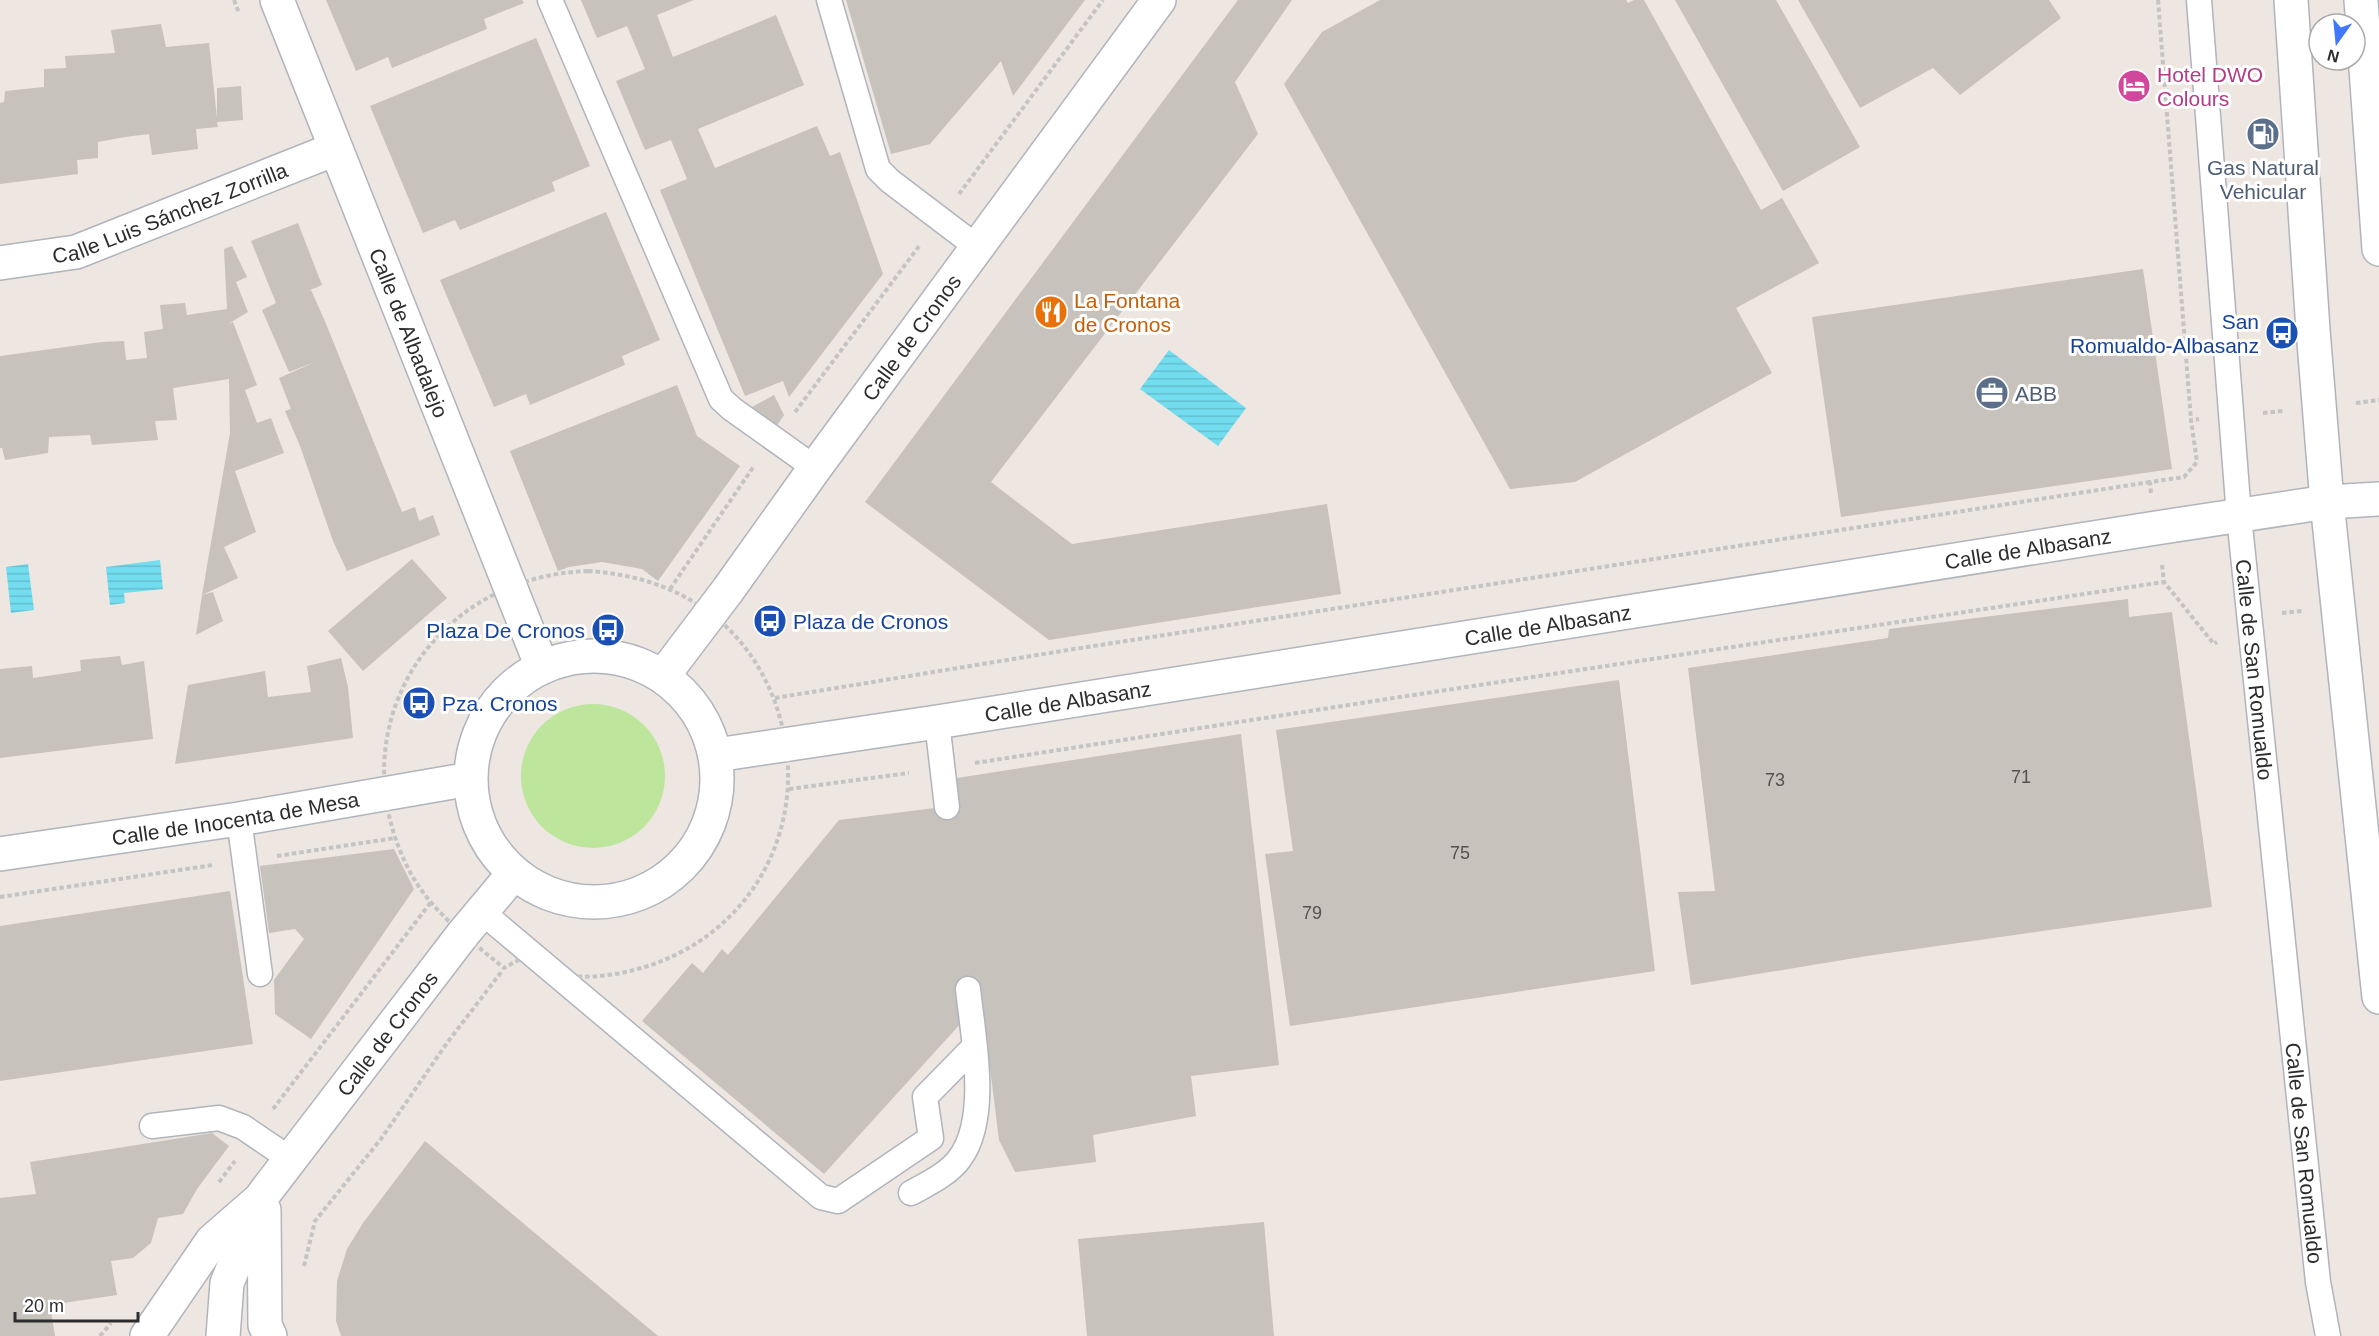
<svg xmlns="http://www.w3.org/2000/svg" width="2379" height="1336" viewBox="0 0 2379 1336" font-family="Arial,sans-serif">
  <style>
    .garden { fill: #bde59c }
    .water { fill: url(#water-rules) }
    .building { fill: #c7c2bb }
    .lines { fill: none; stroke-linecap: round; stroke-linejoin: round }
    .service-casing { stroke: #b0b4bd; stroke-width: 27 }
    .minor-casing { stroke: #b0b4bd; stroke-width: 36 }
    .secondary-casing { stroke: #b0b4bd; stroke-width: 36 }
    .path { stroke: #c4c4c4; stroke-width: 4; stroke-dasharray: 4.5 3; stroke-linecap: butt }
    .service { stroke: #fff; stroke-width: 24 }
    .minor { stroke: #fff; stroke-width: 33 }
    .secondary { stroke: #fff; stroke-width: 33 }
    .labels { text-anchor: middle; dominant-baseline: central; stroke-width: 6; stroke-linejoin: round; paint-order: stroke }
    .number-label { font-size: 18px; fill: #545250 }
    .hotel-label { font-size: 21px; fill: #b23c85; stroke: #fff; text-anchor: start }
    .service-label { font-size: 21px; fill: #4e5e75; stroke: #fff }
    .street-label { font-size: 21px; fill: #2d2d2d; stroke: #fff }
    .food-label { font-size: 21px; fill: #c56008; stroke: #fff; text-anchor: start }
    .transit-label { font-size: 21px; fill: #164399; stroke: #fff; text-anchor: end }
  </style>
  <defs>
    <pattern id="water-rules" width="6" height="5" patternUnits="userSpaceOnUse" patternTransform="scale(1.5)"><rect width="6" height="5" fill="#73ddf0"/><path d="M0 2.5h6" fill="none" stroke="#64bece"/></pattern>
  </defs>
  <rect width="100%" height="100%" fill="#eee6e0"/>
  <!-- garden -->
  <path class="garden" d="M521 776a72 72 0 1 1 144 0a72 72 0 1 1-144 0Z"/>
  <!-- water -->
  <path class="water" d="M1169,350L1246,408L1218,446L1140,389Z
    M160,560L163,589L124,593L125,603L110,605L106,567Z
    M28,564L34,610L11,613L6,567Z"/>
  <!-- building -->
  <path class="building" d="M326,0H522L524,3L484,19L487,29L392,68L388,57L356,71Z
    M581,0H694L657,15L673,57L776,15L804,85L698,129L715,168L817,126L830,156L840,152L883,274L789,397L783,381L745,396L660,190L687,179L671,140L645,150L616,81L645,69L627,26L597,38Z
    M846,0H1085L1013,96L1001,61L930,144L891,154Z
    M1238,0H1292L1235,82L1258,134L991,482L1072,544L1327,504L1341,594L1049,640L865,502Z
    M1380,0H1626L1628,3L1634,0H1644L1761,210L1782,198L1819,263L1736,308L1772,373L1575,482L1510,489L1284,84L1322,32Z
    M1675,0H1776L1860,147L1783,191Z
    M1798,0H2049L2061,18L1960,95L1933,68L1860,108Z
    M161,24L166,47L209,43L217,118V88L241,86L243,120L217,122L218,127L196,129L198,149L152,155L149,134L125,137L98,142V158L77,160L78,174L0,184V103L4,102L5,91L44,87V69L66,68L65,56L115,53L111,30Z
    M536,38L590,166L552,182L555,191L460,230L455,220L423,233L370,106Z
    M606,212L660,340L622,356L625,365L530,405L526,394L494,407L440,280Z
    M298,223L322,285L301,294L311,290L324,319L402,512L415,507L419,521L433,515L440,535L347,571L333,541L300,446L285,411L291,409L279,378L315,362L289,372L262,310L276,303L251,241Z
    M232,246L247,277L236,282L248,312L228,324L233,322L257,385L245,390L257,423L271,418L284,453L235,471L256,532L224,547L238,578L202,595L213,592L223,621L196,635L202,595L230,433L229,379L173,388L177,420L155,421L158,440L92,445L90,435L49,437L48,453L5,460L2,448H0V356L102,342L124,341L126,360L147,358L144,332L163,329L160,305L185,303L187,315L227,309L224,249Z
    M2143,269L2172,469L1841,517L1812,317Z
    M677,385L697,436L740,466L658,581L642,569L602,562L569,567L558,571L510,451Z
    M774,395L784,415L776,427L752,407Z
    M412,559L447,598L363,671L328,631Z
    M2128,599L2129,617L2172,612L2212,907L1867,956L1691,985L1678,892L1715,891L1688,668L1888,638L1889,629Z
    M120,656L122,665L144,661L153,739L0,758V669L32,666L33,678L81,671L80,660Z
    M341,658L348,687L353,738L175,764L188,685L265,671L268,697L311,692L307,666Z
    M1619,680L1655,971L1290,1026L1265,854L1293,851L1276,730Z
    M1241,734L1279,1065L1191,1076L1196,1116L1093,1135L1096,1162L1015,1172L999,1140L980,987L968,989L962,1022L824,1174L642,1021L692,963L703,973L722,949L728,955L839,820L959,805L957,778Z
    M394,849L414,889L311,1039L275,1014L274,980L304,939L295,929L269,933L260,866Z
    M230,891L253,1044L0,1081V926Z
    M212,1133L229,1146L197,1189L183,1214L158,1218L151,1243L133,1258L111,1261L117,1295L50,1305L55,1336H0V1198L36,1194L30,1162Z
    M425,1141L658,1336H341L336,1321L337,1281L347,1249L363,1223Z
    M1264,1222L1274,1336H1087L1078,1239Z"/>
  <g class="lines">
    <!-- service casing -->
    <g class="service-casing">
      <g id="service">
        <path d="M550,0L721,399L732,409L815,468"/>
        <path d="M829,0L878,169L890,181L977,247"/>
        <path id="s1" d="M2199,0L2239,516L2318,1282L2328,1336"/>
        <path d="M937,722L947,807"/>
        <path d="M239,819L260,974"/>
        <path d="M482,912L821,1197L838,1201L931,1138L925,1097L974,1047"/>
        <path d="M152,1126L219,1118L243,1127L290,1159"/>
        <path d="M911,1193C927,1184 949,1174 960,1158C990,1117 973,1037 968,989"/>
      </g>
    </g>
    <!-- minor casing -->
    <g class="minor-casing">
      <g id="minor">
        <path id="s2" d="M277,0L542,667"/>
        <path id="s3" d="M0,263L76,252L335,149"/>
        <circle cx="594" cy="779" r="123"/>
        <path id="s4" d="M663,676L728,590L815,468L1159,0"/>
        <path id="s5" d="M716,755L937,722L2156,528L2327,502L2379,499"/>
        <path id="s6" d="M0,854L239,819L470,779"/>
        <path d="M264,1210L265,1325L270,1336"/>
        <path d="M147,1336L212,1241L258,1201"/>
        <path id="s7" d="M223,1336L227,1283L263,1195L463,934L514,873"/>
      </g>
    </g>
    <!-- secondary casing -->
    <g class="secondary-casing">
      <path id="secondary" d="M2291,0L2313,330L2327,502L2379,997
        M2361,0L2379,249"/>
    </g>
    <!-- path -->
    <path class="path" d="M234,0L239,13
      M2158,0L2191,420
      M959,194L1103,0
      M2356,403L2379,400
      M795,412L920,245
      M2263,413L2283,411
      M2151,493L2150,482L2184,477L2197,462L2191,420L2199,419
      M2162,565L2164,582L2214,644L2217,642
      M588,571C633,574 675,586 711,614C745,639 769,678 780,718C809,820 758,924 659,962C631,973 586,982 556,973C545,970 534,962 524,957L504,968C470,940 430,911 409,870C336,729 432,576 588,571Z
      M670,589L754,466
      M2282,613L2302,611
      M775,698L1068,650L2150,482
      M975,763L1400,697L2164,582
      M789,789L909,773
      M277,856L395,838
      M0,897L213,865
      M273,1109L431,902
      M219,1182L235,1161
      M304,1266L315,1221L381,1139L447,1043L502,971
      M100,1336L111,1323"/>
    <!-- service -->
    <use href="#service" class="service"/>
    <!-- minor -->
    <use href="#minor" class="minor"/>
    <!-- secondary -->
    <use href="#secondary" class="secondary"/>
  </g>
  <!-- icons -->
  <defs>
    <g id="hotel-disc" transform="scale(1.725)"><circle r="9.5" fill="#d1479c" stroke="#fff"/><path d="M-6-4.5h1.5V1H6V5H4.5V3h-9V5H-6ZM-4 0a1.8 1.8 0 1 1 3.6 0ZM.5 0V-2.5h3Q6-2.5 6 0Z" fill="#fff"/></g>
    <g id="fuel-disc" transform="scale(1.725)"><circle r="9.5" fill="#5c6f8a" stroke="#fff"/><path d="M-5.5-6h7V0h2V4h1.3V-2.5L3-4.5l.8-.8L6-3V5H2.5V1h-1V6h-7ZM-4.2-4.7v3.2H.2V-4.7Z" fill="#fff"/></g>
    <g id="restaurant-disc" transform="scale(1.725)"><circle r="9.5" fill="#e8710a" stroke="#fff"/><path d="M-5-6h1v4h1v-4h1v4h1v-4h1v5L-1.5 .5V6h-2V.5L-5-1ZM5-6V6H3V1.5H1.5Q1.5-4 5-6Z" fill="#fff"/></g>
    <g id="bus-disc" transform="scale(1.725)"><circle r="9.5" fill="#1a4fb4" stroke="#fff"/><path d="M-5-6H5V4H4V6H2V4H-2V6H-4V4H-5ZM-3.5-4V0h7V-4ZM-3.5 1.2v1.5H-2V1.2ZM2 1.2v1.5H3.5V1.2Z" fill="#fff"/></g>
    <g id="office-disc" transform="scale(1.725)"><circle r="9.5" fill="#5c6f8a" stroke="#fff"/><path d="M-6-3h4V-5.5h4V-3h4V5H-6ZM-1-4.5V-3h2v-1.5ZM-6 0V1H6V0Z" fill="#fff"/></g>
  </defs>
  <g fill-rule="evenodd">
    <use href="#hotel-disc" x="2134" y="86"/>
    <use href="#fuel-disc" x="2263" y="134"/>
    <use href="#restaurant-disc" x="1051" y="312"/>
    <use href="#bus-disc" x="2282" y="333"/>
    <use href="#office-disc" x="1992" y="393"/>
    <use href="#bus-disc" x="770" y="621"/>
    <use href="#bus-disc" x="608" y="630"/>
    <use href="#bus-disc" x="419" y="703"/>
  </g>
  <g class="labels">
    <!-- number labels -->
    <g class="number-label">
      <text x="2021" y="777">71</text>
      <text x="1775" y="780">73</text>
      <text x="1460" y="853">75</text>
      <text x="1312" y="913">79</text>
    </g>
    <!-- hotel labels -->
    <g class="hotel-label">
      <text x="2157" y="74">Hotel DWO<tspan x="2157" dy="24">Colours</tspan></text>
    </g>
    <!-- service labels -->
    <g class="service-label">
      <text x="2263" y="167">Gas Natural<tspan x="2263" dy="24">Vehicular</tspan></text>
      <text x="2015" y="393" text-anchor="start">ABB</text>
    </g>
    <!-- street labels -->
    <g class="street-label">
      <text stroke="none"><textPath href="#s3" startOffset="178">Calle Luis Sánchez Zorrilla</textPath></text>
      <text stroke="none"><textPath href="#s2" startOffset="358">Calle de Albadalejo</textPath></text>
      <text stroke="none"><textPath href="#s4" startOffset="420">Calle de Cronos</textPath></text>
      <text stroke="none"><textPath href="#s5" startOffset="1328">Calle de Albasanz</textPath></text>
      <text stroke="none"><textPath href="#s5" startOffset="842">Calle de Albasanz</textPath></text>
      <text stroke="none"><textPath href="#s1" startOffset="672">Calle de San Romualdo</textPath></text>
      <text stroke="none"><textPath href="#s5" startOffset="356">Calle de Albasanz</textPath></text>
      <text stroke="none"><textPath href="#s6" startOffset="238">Calle de Inocenta de Mesa</textPath></text>
      <text stroke="none"><textPath href="#s7" startOffset="352">Calle de Cronos</textPath></text>
      <text stroke="none"><textPath href="#s1" startOffset="1158">Calle de San Romualdo</textPath></text>
    </g>
    <!-- food labels -->
    <g class="food-label">
      <text x="1074" y="300">La Fontana<tspan x="1074" dy="24">de Cronos</tspan></text>
    </g>
    <!-- transit labels -->
    <g class="transit-label">
      <text x="2259" y="321">San<tspan x="2259" dy="24">Romualdo-Albasanz</tspan></text>
      <text x="793" y="621" text-anchor="start">Plaza de Cronos</text>
      <text x="585" y="630">Plaza De Cronos</text>
      <text x="442" y="703" text-anchor="start">Pza. Cronos</text>
    </g>
  </g>
  <!-- north arrow -->
  <g transform="translate(2337 42) rotate(195)"><circle r="28" fill="#ffffff" stroke="#ababab" stroke-width="1.5"/>
  <path d="M0-4.5L10 22L0 15L-10 22Z" fill="#4077fc"/>
  <text y="-9" font-size="16" font-weight="bold" text-anchor="middle" fill="#2d2d2d">N</text>
  </g>
  <!-- scale -->
  <path d="M15 1312v9h123v-9" fill="none" stroke="#2d2d2d" stroke-width="3"/>
  <text x="24" y="1312" font-size="18" fill="#2d2d2d" stroke="#ffffff" stroke-width="4.5" paint-order="stroke">20 m</text>
</svg>
